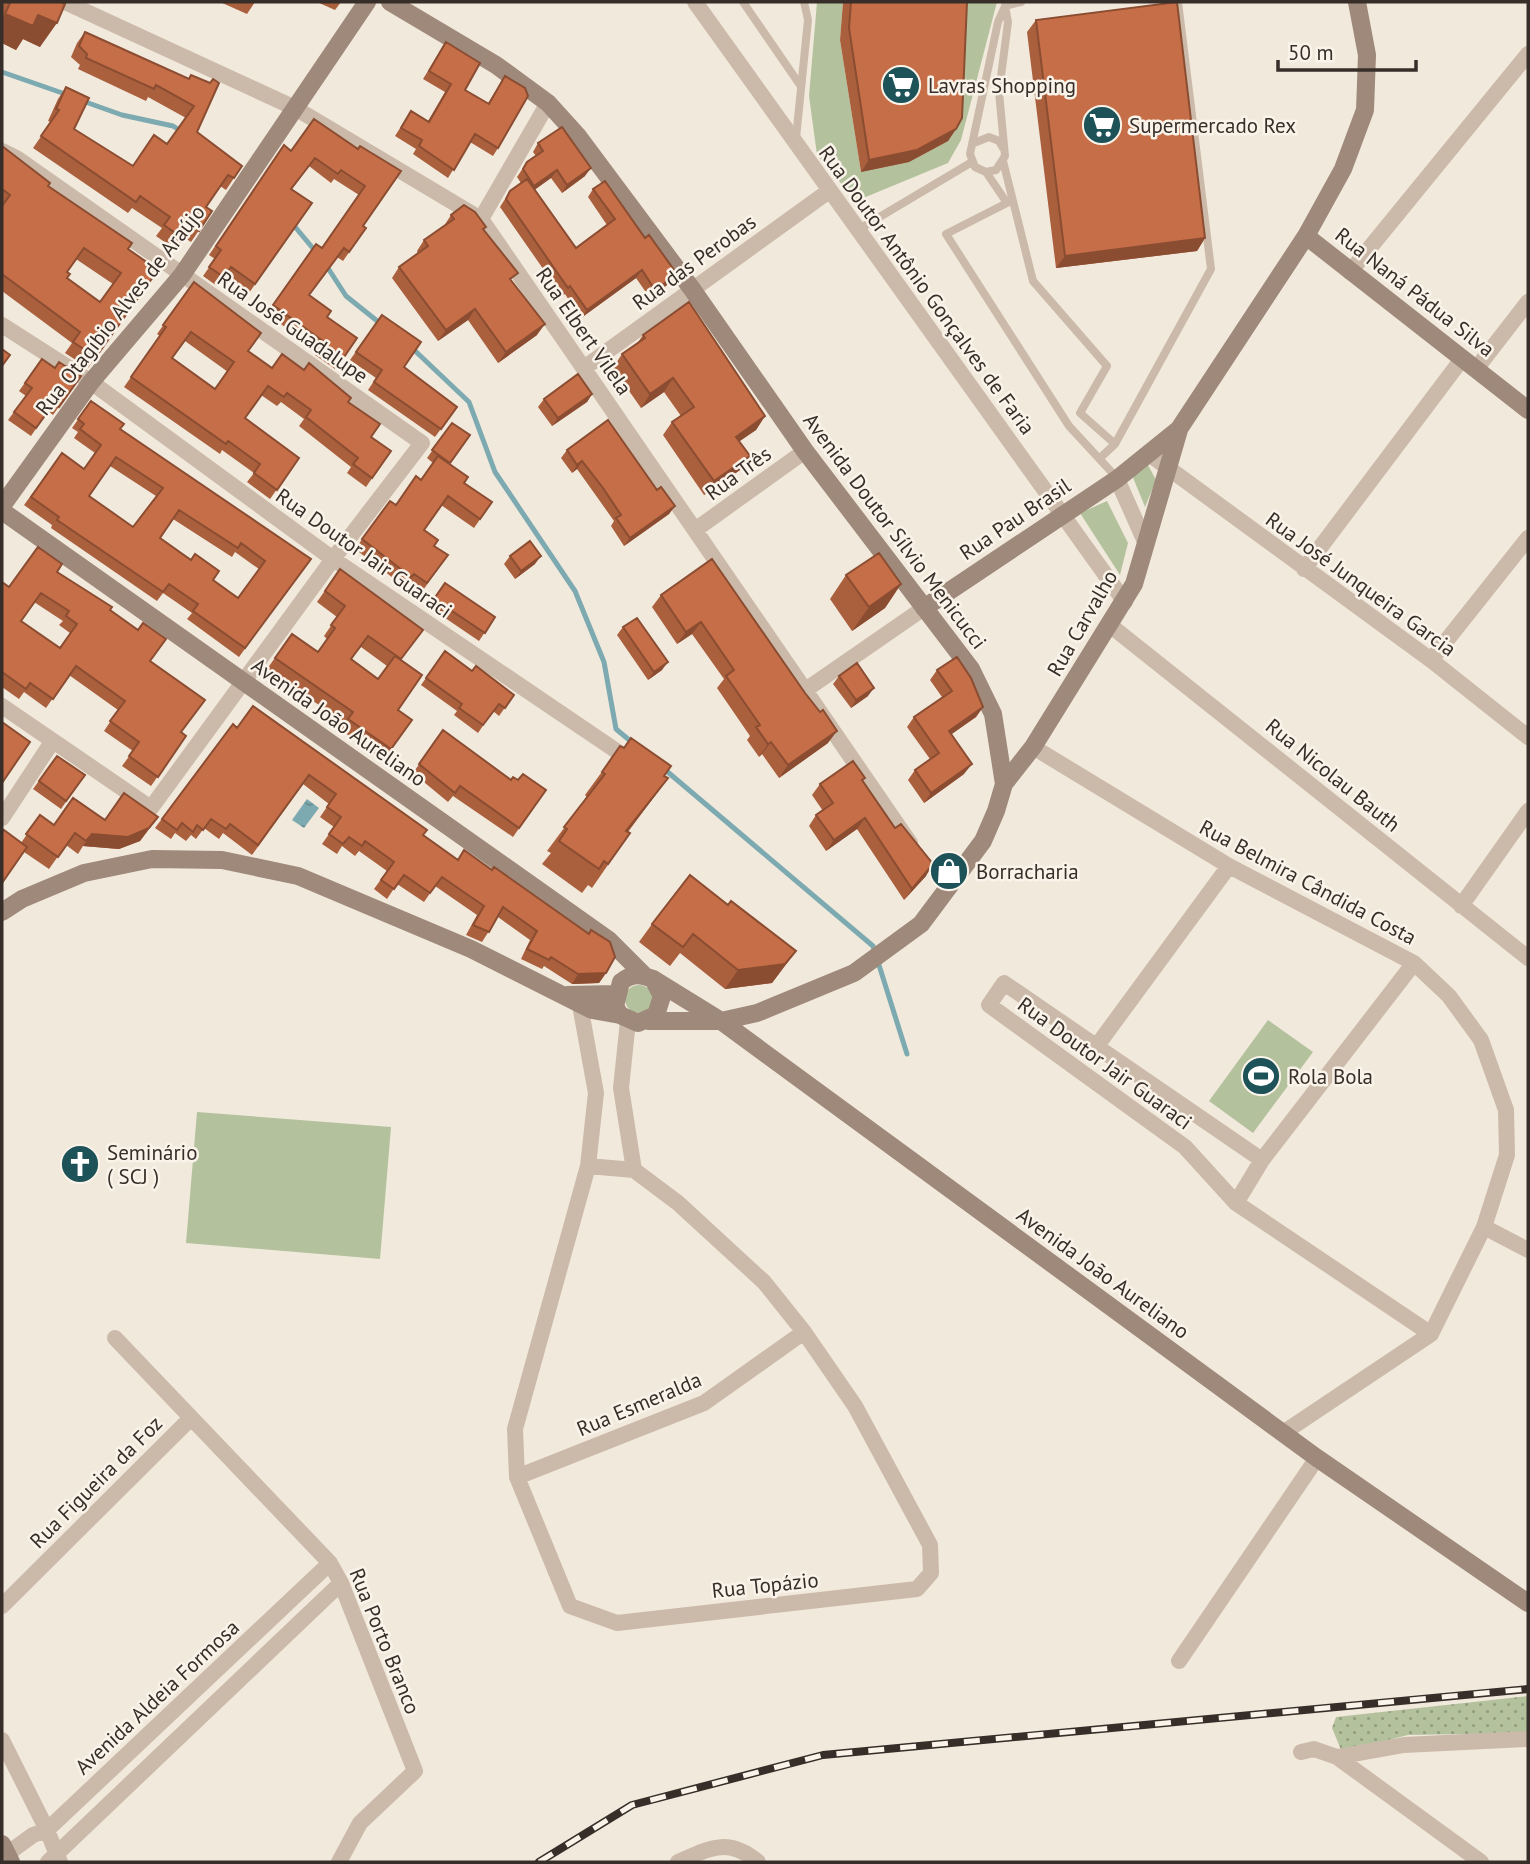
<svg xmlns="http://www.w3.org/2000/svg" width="1530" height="1864" viewBox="0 0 1530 1864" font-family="'PT Sans',sans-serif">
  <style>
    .grass { fill: url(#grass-dots) }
    .green { fill: #b3c29d }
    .water { fill: url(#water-ripples) }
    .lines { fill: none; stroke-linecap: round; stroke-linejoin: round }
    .stream { stroke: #7caab0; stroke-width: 5 }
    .lane { stroke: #cbbaa9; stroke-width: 8 }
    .street { stroke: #cbbaa9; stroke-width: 16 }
    .secondary { stroke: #9e897a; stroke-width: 18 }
    .rail-casing { stroke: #382e29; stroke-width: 8 }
    .rail { stroke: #faf3e9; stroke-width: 5; stroke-dasharray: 16; stroke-linecap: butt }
    .wall { fill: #aa5f3d; fill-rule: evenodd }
    .shaded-wall { fill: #8b4d32 }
    .building { fill: #c66e47; stroke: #8b4d32; stroke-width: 2; fill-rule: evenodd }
    .labels { text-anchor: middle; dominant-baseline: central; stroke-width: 5; stroke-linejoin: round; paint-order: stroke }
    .poi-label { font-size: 21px; fill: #382e29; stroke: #faf3e9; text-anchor: start }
    .street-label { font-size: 21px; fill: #382e29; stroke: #faf3e9 }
  </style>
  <defs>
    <pattern id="grass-dots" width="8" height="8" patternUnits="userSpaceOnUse" patternTransform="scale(1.75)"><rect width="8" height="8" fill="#b3c29d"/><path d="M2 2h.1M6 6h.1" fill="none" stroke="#939e80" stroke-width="1.8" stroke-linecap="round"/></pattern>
    <pattern id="water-ripples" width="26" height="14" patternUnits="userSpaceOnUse" patternTransform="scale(1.75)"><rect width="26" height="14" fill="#7caab0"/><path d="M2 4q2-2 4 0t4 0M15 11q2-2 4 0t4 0" fill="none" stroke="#678b8f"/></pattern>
  </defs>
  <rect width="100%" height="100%" fill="#f2e9dd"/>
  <!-- grass -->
  <path class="grass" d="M1528,1696V1733L1408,1735L1342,1752L1332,1728L1336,1717Z"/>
  <!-- green -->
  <path class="green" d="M817,2H843L840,40L861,172L909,162L948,141L959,2H997L961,140L948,163L856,201L817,155L809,96Z
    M1148,465L1156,480L1145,507L1132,475Z
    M1107,501L1128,543L1120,575L1080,513Z
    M625 999a14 14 0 1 1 28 0a14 14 0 1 1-28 0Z
    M1268,1020L1313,1052L1253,1133L1209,1101Z
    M197,1112L391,1127L380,1259L186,1243Z"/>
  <!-- water -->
  <path class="water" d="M307,799L319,808L304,828L292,820Z"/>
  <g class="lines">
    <!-- stream -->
    <path class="stream" d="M2,72L68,95
      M80,100L122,115L173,126L184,133
      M291,222L316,252
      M326,265L346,296L381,324
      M411,347L469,402L495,472L575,591L604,662L616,729L634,744
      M663,768L873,946L907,1054"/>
    <!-- lane -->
    <path class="lane" d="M743,2L800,85
      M1007,2L998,22L970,154L975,167L986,172L1007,203L946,234L1069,426L1117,478
      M1005,6L1021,2
      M796,138L808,20L804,2
      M974,143L989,137L999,141L1003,148
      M1003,161L1033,281L1107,366L1080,413L1115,444
      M986,172L996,170L1005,156L999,92L1008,22L1005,6
      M856,231L972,162
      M1100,458L1115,444L1211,269L1178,2"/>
    <!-- street -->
    <path class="street" d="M65,2L295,108L481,219L910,843
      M695,2L1125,602
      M2,151L18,159L422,443L333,559L151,808L2,706
      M481,219L548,103
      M1350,272L1528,54
      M2,325L91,382L333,559L618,752
      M584,368L829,191
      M1476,369L1528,302
      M1149,454L1431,660L1528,737
      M1117,479L1146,544
      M695,530L805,451
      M1304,569L1462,359
      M1111,626L1528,958
      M1431,660L1528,538
      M804,691L924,608
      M1033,747L1229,866L1414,963L1449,996L1481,1040L1506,1110L1507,1155L1484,1227L1431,1334L1283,1433
      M2,818L52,742
      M1461,906L1528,811
      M578,994L596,1093L588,1166L515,1429L517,1477L570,1606L617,1623L917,1589L931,1573L930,1545L855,1406L804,1332L764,1282L678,1203L634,1170L621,1088L628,1021
      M1096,1047L1229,866
      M1262,1160L1004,983L989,1005L1185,1147L1236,1203L1431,1334
      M588,1166L634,1170
      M1236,1203L1262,1160L1414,963
      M1484,1227L1528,1250
      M115,1338L330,1563L341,1583L415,1771L360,1823L339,1862
      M517,1477L704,1403L804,1332
      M2,1606L190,1419
      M1179,1661L1317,1458
      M2,1740L47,1830L60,1862
      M1301,1752L1314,1749L1337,1757L1481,1862
      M1337,1757L1404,1745L1528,1739
      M7,1854L33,1835L47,1830L330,1563
      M48,1862L341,1583
      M678,1862C710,1848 728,1837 758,1862"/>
    <!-- secondary -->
    <path class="secondary" d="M390,2L496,65L548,103L577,135L692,289L805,451L971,669L993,714L1004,784L996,811L983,841L921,924L854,973L757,1013L721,1021H648
      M1306,236L1528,410
      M2,506L91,382L182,275L367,2
      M2,511L609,940L644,975
      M924,608L1117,479L1179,429L1306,236L1343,169L1365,110L1367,55L1357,2
      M1004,784L1033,747L1134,584L1179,430
      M2,912L22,899L84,873L152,859L222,860L298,876L471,949L592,1010L620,1015
      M653,979L662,996L656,1015L638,1023L620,1015L615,1006L621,982C632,973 640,974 653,979L721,1021L1317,1458L1528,1603
      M567,995L616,994
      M2,1844L11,1862"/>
    <!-- rail casing -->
    <g class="rail-casing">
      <path id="rail" d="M539,1862L632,1805L823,1755L1528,1689"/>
    </g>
    <!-- rail -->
    <use href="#rail" class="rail"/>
  </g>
  <!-- wall -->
  <path class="wall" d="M2,2H60L40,47L23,39L16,50L2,43Z
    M220,2H255L247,14Z
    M317,2H341L335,10Z
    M843,2H967L956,129L948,141L909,162L861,172L840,40Z
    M1036,20L1205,238L1197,251L1056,268L1027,32Z
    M85,32L188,79L191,75L197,132L242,166L226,190L220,186L206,207L212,211L191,242L185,238L176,250L156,236L162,228L132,208L128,213L33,148L51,122L48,121L58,99L66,87L74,129L133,166L167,144L186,118L148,97L146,101L78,69L80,65L71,57L77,43Z
    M446,42L465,90L488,103L505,76L498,148L493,156L470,142L448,178L413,154L416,149L395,136L411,111L428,121L445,92L423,79Z
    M538,143L585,176L562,193L551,178L535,189L576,248L607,225L588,197L593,189L645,238L677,274L671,282L650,298L636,278L581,318L565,294L562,296L500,207L510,191L521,183L517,177L527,162L536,156L533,152Z
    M284,145L291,151L358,149L401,171L363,226L366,228L343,261L337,257L309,295L327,317L357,338L335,369L315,355L317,350L267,314L316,244L322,248L359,195L334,179L331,183L309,166L292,189L312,203L249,293L224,276L217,286L203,276L215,259L209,255Z
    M2,146L48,186L128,249L158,270L88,368L65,353L72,343L2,291ZM76,259L113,284L100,302L67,278V272Z
    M451,215L484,230L512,282L537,335L498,363L468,320L438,341L392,278L399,267L418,254L417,251L424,240L444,226Z
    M194,282L248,351L272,368L348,402L371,437L391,451L366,487L347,473L351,467L299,426L304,419L281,402L277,406L261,395L245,418L299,458L270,499L247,482L254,473L222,450L220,454L124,387L160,336L157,334ZM185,341L228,372L215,389L172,358Z
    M382,315L404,367L457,407L435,437L368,390L376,378L350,360Z
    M643,335L765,416L756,430L739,441L750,456L740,470L704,495L663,435L672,422L681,416L664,392L641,408L613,368L622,354L636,345Z
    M42,359L55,368L81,376L53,415L48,411L31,436L8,420L26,396L19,391Z
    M592,394L587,402L552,426L538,407L544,399Z
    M91,401L120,429L311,559L239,657L187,619L192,613L163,593L157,601L51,528L52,525L24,505L62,453L84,469L95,453L74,438L78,432L72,428ZM110,466L156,496L133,527L89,496ZM173,519L232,557L235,552L259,569L238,598L213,580L160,538Z
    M452,423L470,435L449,464L464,483L492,502L474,528L441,505L424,530L434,546L448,555L421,593L407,583L405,587L355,549L390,501L396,505L421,480L433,463L427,458Z
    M567,450L657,490L675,506L669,514L624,546L611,526L614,521L597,497L577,469L572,473L561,458Z
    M510,556L535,564L515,579L504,564Z
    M712,559L828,743L779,778L762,754L759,757L747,740L750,736L717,688L724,679L692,634L677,644L652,607L661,595Z
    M340,569L401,660L398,710L412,720L383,760L341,730L345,723L267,669L292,634L318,652L327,639L324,636L337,617L317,602ZM361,647L387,666L378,679L351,659Z
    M57,572L110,610L150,661L181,733L186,736L151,786L122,766L133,751L104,731L118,710L69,675L46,708L24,692L19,699L2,687V582L9,587ZM34,602L63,621L59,625L70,633L60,648L21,621Z
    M846,575L901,584L885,608L852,631L830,599Z
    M445,583L495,617L479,641L429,607Z
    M623,627L662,670L648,680L617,635Z
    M937,670L983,707L976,717L951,734L964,774L924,803L908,780L915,770L930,759L907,727L914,717L942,697L930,680Z
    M472,671L514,695L499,716L493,711L478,733L454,715L457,711L421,685L426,678Z
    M839,676L868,696L851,708L833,684Z
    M233,724L423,835L606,973L599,983L572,984L544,966L542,969L521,959L530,940L498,917L482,942L466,935L477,915L435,886L424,902L397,884L387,899L374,889L387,871L359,851L355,856L342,846L337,854L322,844L334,827L320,817L329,804L303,784L252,855L223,833L219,839L204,828L196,839L191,835L186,841L175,833L171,839L155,828Z
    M443,730L511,780H518L546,790L513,837L453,796L448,802L413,773Z
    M57,756L85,775L61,809L33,789Z
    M604,769L664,776L668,778L628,832L630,833L592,888L588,885L582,893L542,864L551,853L547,851L587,797L585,795Z
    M862,782L926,876L904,900L857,829L826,851L809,826L816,815L823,811L812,795L820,784Z
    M40,815L54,825L158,817L140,841L119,849L83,846L78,854L66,845L49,869L24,852L21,843Z
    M728,905L796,951L772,983L725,989L680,953L670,966L639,942L652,924Z"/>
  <!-- shaded-wall -->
  <path class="shaded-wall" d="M5,14L38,15L57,23L40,47L23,39L16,50L2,43V18Z
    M956,129L948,141L909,162L861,172L869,160Z
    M591,168L585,176L562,193L567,185Z
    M557,170L551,178L529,194L534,186Z
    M1205,238L1197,251L1056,268L1065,256Z
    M642,270L636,278L581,318L587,310Z
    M677,274L671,282L650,298L655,290Z
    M475,309L468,320L438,341L446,330Z
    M545,324L537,335L498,363L506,352Z
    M673,378L664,392L641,408L650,394Z
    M592,394L587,402L552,426L558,418Z
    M765,416L756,430L727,450L736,437Z
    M750,456L740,470L704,495L714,481Z
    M582,461L577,469L572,473L577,465Z
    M675,506L669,514L624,546L630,538Z
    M541,556L535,564L515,579L521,571Z
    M901,584L885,608L852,631L869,607Z
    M701,622L692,634L677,644L686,632Z
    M668,662L662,670L648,680L654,672Z
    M874,688L868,696L851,708L856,700Z
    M983,707L976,717L942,741L949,731Z
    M837,731L828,743L779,778L788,765Z
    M771,742L762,754L759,757L768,744Z
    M972,764L964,774L924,803L931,793Z
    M668,778L651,801L610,854L626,831Z
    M158,817L140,841L119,849L83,846L92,834Z
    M865,818L857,829L826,851L834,840Z
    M933,864L926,876L904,900L912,889Z
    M796,951L772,983L725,989L738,970Z
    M606,973L599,983L572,984L578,974Z"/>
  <!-- building -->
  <path class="building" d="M8,2H60L65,4L57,23L38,15L33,26L5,14L10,3Z
    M851,2H967L962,118L956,129L917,150L869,160L849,28Z
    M1177,2L1205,238L1065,256L1036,20Z
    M85,32L189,79L191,75L210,83L213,79L219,83L197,132L242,166L234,178L228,175L206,207L212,211L199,231L193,226L184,239L164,225L170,217L140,196L136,202L41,136L59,110L56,109L66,87L89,98L74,129L133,166L154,135L167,144L194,106L156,85L154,89L86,58L87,54L79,46Z
    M446,42L480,63L465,90L489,104L505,76L525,88L528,96L498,148L475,134L454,170L419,146L422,140L401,128L411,111L429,122L451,84L429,71Z
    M314,119L358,149L360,146L401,171L363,226L366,228L349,252L344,248L309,295L331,311L327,317L357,338L342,360L321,346L323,341L273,305L316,244L322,248L365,186L341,170L338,174L315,158L291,189L312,203L255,284L231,267L224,277L209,267L221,250L216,246L284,145L291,151Z
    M562,127L591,168L567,185L557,170L534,186L523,169L527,162L543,151L538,143Z
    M2,146L50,183L48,186L132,243L128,249L158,270L96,357L73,342L80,332L2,274V206L10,195L2,189ZM84,248L121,273L100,302L67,278L70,274L67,272Z
    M527,179L576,248L615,219L593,189L605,181L645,238L649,235L677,274L655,290L642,270L587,310L570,286L568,288L506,199L510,191Z
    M464,205L475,212L486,227L483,229L518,273L510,279L545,324L506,352L475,309L446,330L399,267L428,246L424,240L454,219L451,215Z
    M194,282L261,333L248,351L272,368L282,354L304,370L309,363L351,398L348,402L380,424L371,437L391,451L372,478L353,464L358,458L306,417L311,410L287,393L284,397L268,386L245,418L299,458L277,490L254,473L260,464L228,441L226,444L131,377L166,327L163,325ZM191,332L234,362L215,389L172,358Z
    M689,302L765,416L736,437L750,456L714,481L672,422L694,407L673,378L650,394L622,354L645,338L643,335Z
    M382,315L421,342L404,367L457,407L441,429L374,382L382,370L356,352Z
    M2,349L10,355L2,366Z
    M42,359L55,368L59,362L81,376L59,407L54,403L36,428L14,412L32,388L25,383Z
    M578,374L592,394L558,418L544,399Z
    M91,401L124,424L120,429L311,559L245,648L193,611L198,604L169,584L163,592L57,520L59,517L31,497L62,453L84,469L101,445L80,429L84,424L78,419ZM116,457L163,488L133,527L89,496ZM179,510L238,548L241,543L265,561L238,598L213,580L219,571L195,554L191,560L160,538Z
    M608,420L657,490L661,487L675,506L630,538L616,518L621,515L603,488L582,461L577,465L567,450Z
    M452,423L470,435L450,463L432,450Z
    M438,456L468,477L464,483L492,502L480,519L448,496L424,530L438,540L434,546L448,555L427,583L414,574L411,577L362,539L390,501L396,505L416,476L421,480Z
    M530,541L541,556L521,571L510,556Z
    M38,547L62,564L57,572L112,607L110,610L138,630L143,623L166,639L150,661L205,700L181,732L186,736L158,777L129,756L139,742L110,721L125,701L76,666L53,699L30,683L26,689L2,672V582L9,587ZM41,593L69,611L66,616L77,624L60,648L21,621Z
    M879,553L901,584L869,607L846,575Z
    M712,559L805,693L820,712L823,710L837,731L788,765L771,742L768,744L756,727L760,725L726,676L734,670L701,622L686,632L661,595Z
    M340,569L423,630L401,659L368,636L351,659L378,679L395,656L422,675L398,710L412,720L391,749L348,719L353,712L275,658L292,634L318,652L335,628L331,625L345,606L325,591Z
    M445,583L495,617L485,633L434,599Z
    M637,618L668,662L654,672L623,627Z
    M445,651L472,671L476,666L514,695L505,708L499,704L483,725L459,708L462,704L426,678Z
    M957,657L971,678L983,707L949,731L972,764L931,793L915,770L939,753L914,717L952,691L937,670Z
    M857,663L874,688L856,700L839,676Z
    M253,706L427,830L423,835L458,860L464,850L492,870L494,867L589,934L591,930L610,942L615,957L606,973L578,974L551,957L549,960L527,949L537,931L503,907L489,932L473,925L484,906L442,877L430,893L404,875L394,889L381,880L394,862L365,841L362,846L349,837L343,844L329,834L341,817L327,807L336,794L309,775L258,845L230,824L226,829L211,819L203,830L197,825L193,832L182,823L177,830L162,819L233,724L237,728Z
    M2,722L30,742L2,783Z
    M443,730L511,780L513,777L518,780L523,774L546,790L519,828L460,786L455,793L419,764Z
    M631,738L671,766L664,776L668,778L626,831L630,833L608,864L604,861L599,869L559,841L567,829L564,827L605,774L602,772L620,746L624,748Z
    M57,756L85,775L66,801L39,781Z
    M853,761L865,778L862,780L895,828L901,824L933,864L912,889L865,818L834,840L816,815L833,803L820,784Z
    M124,793L158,817L149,828L128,837L92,834L86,841L75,833L58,857L26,834L40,815L54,825L73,798L105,820Z
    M4,830L27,847L2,883V833Z
    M690,875L728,905L731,901L796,951L785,964L738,970L693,934L683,947L652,924Z"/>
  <!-- icons -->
  <defs>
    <g id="supermarket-disc" transform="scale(2.0125)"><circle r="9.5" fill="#1e5259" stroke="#faf3e9"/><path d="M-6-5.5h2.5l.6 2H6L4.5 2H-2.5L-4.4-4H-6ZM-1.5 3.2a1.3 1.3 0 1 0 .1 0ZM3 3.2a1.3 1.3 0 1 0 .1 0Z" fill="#fff"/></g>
    <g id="shop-disc" transform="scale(2.0125)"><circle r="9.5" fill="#1e5259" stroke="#faf3e9"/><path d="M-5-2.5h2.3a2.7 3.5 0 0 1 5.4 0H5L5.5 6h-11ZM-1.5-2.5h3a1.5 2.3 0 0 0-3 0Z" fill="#fff"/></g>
    <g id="stadium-disc" transform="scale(2.0125)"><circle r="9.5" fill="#1e5259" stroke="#faf3e9"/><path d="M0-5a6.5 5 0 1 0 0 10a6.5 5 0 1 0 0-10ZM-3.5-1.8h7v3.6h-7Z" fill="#fff"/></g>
    <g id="church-disc" transform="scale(2.0125)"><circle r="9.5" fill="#1e5259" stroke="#faf3e9"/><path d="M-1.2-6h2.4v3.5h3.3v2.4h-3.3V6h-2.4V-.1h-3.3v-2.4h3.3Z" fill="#fff"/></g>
  </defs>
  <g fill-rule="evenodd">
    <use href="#supermarket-disc" x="901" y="85"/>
    <use href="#supermarket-disc" x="1102" y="125"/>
    <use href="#shop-disc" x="949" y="871"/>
    <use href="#stadium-disc" x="1261" y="1076"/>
    <use href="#church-disc" x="80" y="1164"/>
  </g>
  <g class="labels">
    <!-- poi labels -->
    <g class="poi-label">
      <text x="928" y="85">Lavras Shopping</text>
      <text x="1129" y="125">Supermercado Rex</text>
      <text x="976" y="871">Borracharia</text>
      <text x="1288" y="1076">Rola Bola</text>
      <text x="107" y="1152">Seminário<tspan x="107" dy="24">( SCJ )</tspan></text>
    </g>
    <!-- street labels -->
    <g class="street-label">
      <text transform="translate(694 262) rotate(-36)">Rua das Perobas</text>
      <text transform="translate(927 290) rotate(54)">Rua Doutor Antônio Gonçalves de Faria</text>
      <text transform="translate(1415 292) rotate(38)">Rua Naná Pádua Silva</text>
      <text transform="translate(120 310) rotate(-52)">Rua Otagíbio Alves de Araújo</text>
      <text transform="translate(293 327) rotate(35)">Rua José Guadalupe</text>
      <text transform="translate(584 331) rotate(55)">Rua Elbert Vilela</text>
      <text transform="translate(738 473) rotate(-36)">Rua Três</text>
      <text transform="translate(1015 519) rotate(-34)">Rua Pau Brasil</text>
      <text transform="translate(895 531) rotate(53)">Avenida Doutor Sílvio Menicucci</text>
      <text transform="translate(364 553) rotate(35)">Rua Doutor Jair Guaraci</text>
      <text transform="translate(1361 584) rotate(36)">Rua José Junqueira Garcia</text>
      <text transform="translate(1082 623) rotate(-60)">Rua Carvalho</text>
      <text transform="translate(339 722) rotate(35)">Avenida João Aureliano</text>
      <text transform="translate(1333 775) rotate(39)">Rua Nicolau Bauth</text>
      <text transform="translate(1308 882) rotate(28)">Rua Belmira Cândida Costa</text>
      <text transform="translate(1105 1063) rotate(36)">Rua Doutor Jair Guaraci</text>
      <text transform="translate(1103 1273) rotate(36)">Avenida João Aureliano</text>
      <text transform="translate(639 1404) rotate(-23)">Rua Esmeralda</text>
      <text transform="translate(96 1482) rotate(-45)">Rua Figueira da Foz</text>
      <text transform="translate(765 1585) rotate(-6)">Rua Topázio</text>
      <text transform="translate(385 1641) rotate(68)">Rua Porto Branco</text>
      <text transform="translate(157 1697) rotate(-43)">Avenida Aldeia Formosa</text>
    </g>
  </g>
  <!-- border -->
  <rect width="1530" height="1864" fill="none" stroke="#382e29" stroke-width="7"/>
  <!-- scale -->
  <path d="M1278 60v10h138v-10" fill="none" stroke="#382e29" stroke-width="3.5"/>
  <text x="1288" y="60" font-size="21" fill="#382e29" stroke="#faf3e9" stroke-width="5" paint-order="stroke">50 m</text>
</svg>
